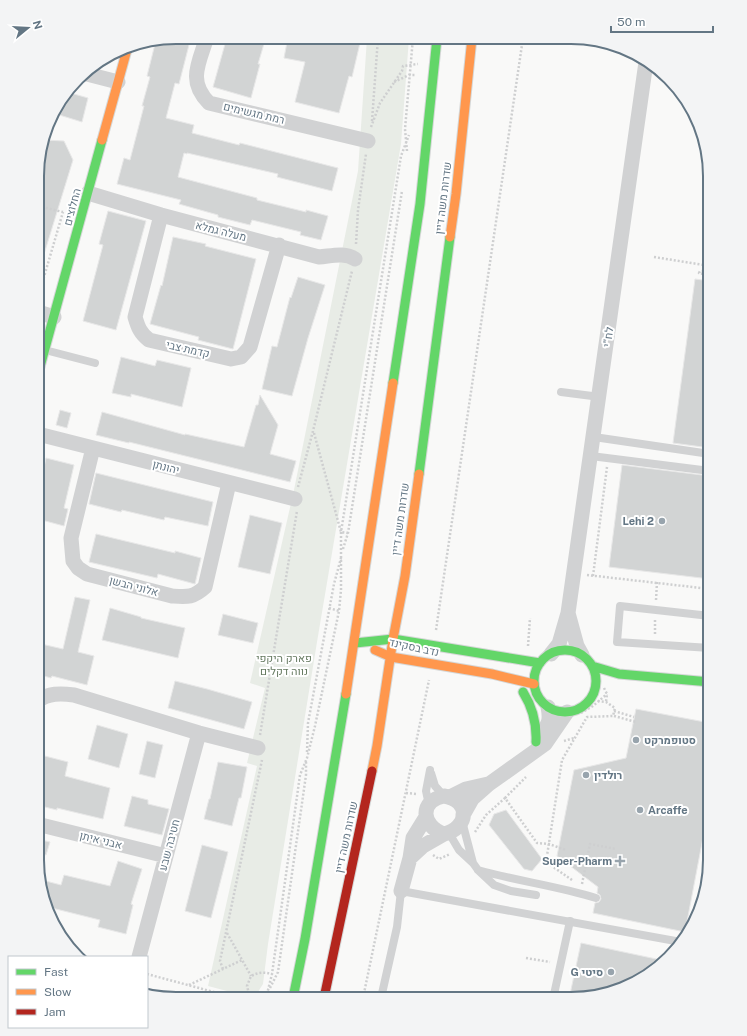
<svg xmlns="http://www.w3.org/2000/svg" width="747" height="1036" viewBox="0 0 747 1036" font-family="'Public Sans',Heebo,sans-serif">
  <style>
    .green { fill: #e8ece6 }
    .building { fill: #d2d4d4; stroke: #e8e8e8 }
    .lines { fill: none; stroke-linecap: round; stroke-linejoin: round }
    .fast-casing { stroke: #d5d7d7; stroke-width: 11 }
    .slow-casing { stroke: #d5d7d7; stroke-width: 11 }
    .jam-casing { stroke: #d5d7d7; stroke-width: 11 }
    .path { stroke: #cecfd0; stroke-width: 2.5; stroke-dasharray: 2 2; stroke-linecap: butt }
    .lane { stroke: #d1d2d3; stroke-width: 8 }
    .street { stroke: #d1d2d3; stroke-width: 15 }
    .fast { stroke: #63d668; stroke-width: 9 }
    .slow { stroke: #ff974d; stroke-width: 9 }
    .jam { stroke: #b3261e; stroke-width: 9 }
    .lane-bridge { stroke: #d1d2d3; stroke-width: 8 }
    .poi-dot { fill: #98a4ad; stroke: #fff; stroke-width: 1.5 }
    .labels { text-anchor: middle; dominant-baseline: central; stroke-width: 4; stroke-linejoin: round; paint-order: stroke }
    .street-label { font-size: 11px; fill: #637684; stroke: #fff }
    .poi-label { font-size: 11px; font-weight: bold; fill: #637684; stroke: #fff; text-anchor: end }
    .park-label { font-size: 11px; fill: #677b62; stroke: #fff }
    .rim { fill: none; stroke: #637684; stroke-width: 2 }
  </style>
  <rect width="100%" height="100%" fill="#f9f9f8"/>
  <!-- green -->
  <path class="green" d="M367,38H409L401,144L317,642L268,944L263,984L256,995L246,996L208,986L257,766L247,763L265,688L250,683L294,490L358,171Z"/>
  <!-- building -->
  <path class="building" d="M176,37H191L179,84L175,83L166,118L194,125L192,133L239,145L240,143L338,168L332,191L277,177L278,174L187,153V154L184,153L178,177L257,198V200L306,212V210L328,216L321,240L300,235L301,232L252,220L250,225L218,217V215L179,204L181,200L117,184L124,158L130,160L144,106H142L150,77L147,76L156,40Z
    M227,37H266L258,64H260L251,98L213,87Z
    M288,37H336L360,43L352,77L349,76L339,113L295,102L305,62L284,58Z
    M67,92L88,98L82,122L53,113L55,107Z
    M44,140L64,141L73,160L41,264H38V157Z
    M108,211L146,221L116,330L83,321L103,245L99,244Z
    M173,237L206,244L205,246L256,259L233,349L198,340L199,337L150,324L161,285L162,286Z
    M298,277L325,285L308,338L292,396L262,389L272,346L277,347L290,297L291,298Z
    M695,279L710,281V448L673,443Z
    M121,357L155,366L157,360L191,368L182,407L131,394V397L112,393Z
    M260,395L278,425L270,454L296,461L290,482L129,442V443L96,435L102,412L185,435V434L244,447L256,405H258Z
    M60,410L71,413L67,428L56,425Z
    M46,458L74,465L64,508L68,509L64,526L38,519V495Z
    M622,465L710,476V579L609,567Z
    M96,473L213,502L208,526L165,517L164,520L122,510L121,512L89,504Z
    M250,515L282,523L270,574L238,567Z
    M96,534L175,553V551L201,558L195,584L158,574L157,578L89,562Z
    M75,597L90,600L78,652L94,656L87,685L52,676L51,678L37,674V643L63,649Z
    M110,608L141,617V618L185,628L178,658L102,640Z
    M223,614L258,623L253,643L218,635Z
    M175,681L207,689L252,702L244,729L168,708Z
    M636,709L710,723V801L685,932L593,913L595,903L599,902L601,899L600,895L597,893L598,887L557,856L574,770L626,758Z
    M97,725L128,734L119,768L88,759Z
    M147,741L163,745L155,778L139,774Z
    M37,754L68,762L65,776L110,788L103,819L57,808V810L37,805Z
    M218,762L247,767L241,798H239L232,826L204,819L209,799H210Z
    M132,796L148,800V804L169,809L162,835L124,826Z
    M506,810L542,859L532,871L524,869L489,825L494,814Z
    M37,839L50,842L46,855L37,853Z
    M202,845L228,852L211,918L185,911Z
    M118,861L142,869L131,904L133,905L126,934L98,927L100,920L48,907L42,880L61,885L64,875L110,886Z
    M581,943L661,960L632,985L569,999Z"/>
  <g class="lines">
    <!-- fast casing -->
    <g class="fast-casing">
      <path id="fast" d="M38,374L102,140
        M393,383L420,204L437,38
        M419,474L450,237
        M355,643L393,639L540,663
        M534 681a31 31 0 1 1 62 0a31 31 0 1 1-62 0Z
        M592,666L619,674L710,682
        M523,692C533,708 537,723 536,742
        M293,998L305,939L346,694"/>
    </g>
    <!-- slow casing -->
    <g class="slow-casing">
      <path id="slow" d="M102,140L128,46
        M450,237L456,194L472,38
        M375,650L391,657L492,674L534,684
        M346,694L393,383
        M372,771L377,746L393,639L405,576L419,474"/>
    </g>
    <!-- jam casing -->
    <g class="jam-casing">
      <path id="jam" d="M324,998L372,771"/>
    </g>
    <!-- path -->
    <path class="path" d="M394,82L409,75H416
      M372,121L378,38
      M371,127L380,103L402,71L403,66L418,64
      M407,151L405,129L413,38
      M38,206L63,212
      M356,244L358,210L366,154
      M654,257L710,266
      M703,274L699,273L700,271H703
      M703,274L707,271
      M39,294L63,212
      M314,433L341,532L348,533
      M298,487L313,431L352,271
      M343,549L348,533L402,191
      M587,575L710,589
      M593,576L607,467
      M656,600L657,582
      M329,608L339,611
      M436,630L523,38
      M655,634V619
      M528,646L530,618
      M604,688L607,694L606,702
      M614,711L634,717
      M581,713L593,706L607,694
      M614,716L636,722
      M260,735L297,511
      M564,741L574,738
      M307,752L308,723L334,584L341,558
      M406,793L417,794
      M505,798L526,777
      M475,832L486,815L505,798L537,843L549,844L566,850
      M433,855L439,859L450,854
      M572,880L546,862L562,760L587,717L613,716L615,708L606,702L598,701
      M582,884L590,844L616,849
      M227,933L251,976
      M82,956L84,957
      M526,958L550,962
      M223,969L220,961L262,760
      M147,974L236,998
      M189,985L242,960
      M270,988L278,972L306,775V761
      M250,998L247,986L251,976C259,972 264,972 272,974
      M253,998L267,994
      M269,998L267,994L272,974L300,775L307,758L315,726L339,611L341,590V532L401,156L409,135
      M363,998L429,680"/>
    <!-- lane -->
    <path class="lane" d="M45,350L95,363
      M561,392L600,397
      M594,437L710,454
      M591,456L710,471
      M710,648L617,642L620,606L710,616
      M431,773L435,786L444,796
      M429,805L426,791L430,770
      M462,821L473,863
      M449,833L459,850L473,863L478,870L494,885L511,891L536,895
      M478,870C517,881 558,886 596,898
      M381,998L397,927L401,891L681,942"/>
    <!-- street -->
    <path class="street" d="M207,37C199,63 187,81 209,103L368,141
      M83,73L118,82
      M88,193L161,215L319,257C332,256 344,252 355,259
      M161,215L135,317C138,327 140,333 149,340L231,359L241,357L250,347L279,245
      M38,312L54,317
      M38,434L295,499
      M93,448L71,538L73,561L78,568L87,574L172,596C187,597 193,598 205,587L229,483
      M568,613L577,646L582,655
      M551,654L559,644L568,613L646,62
      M37,701C49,693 60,693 74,695L199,733L258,748
      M540,737C548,724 551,722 548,707
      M444,796C471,800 469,828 444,834C421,826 419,801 444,796Z
      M450,797L466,789L488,784
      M463,815L472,799L489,784L545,744L567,712
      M37,824L166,856
      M410,858L423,846L444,834
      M401,891L410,858L413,838L426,817
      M139,957L199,733"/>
    <!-- fast -->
    <use href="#fast" class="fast"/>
    <!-- slow -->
    <use href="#slow" class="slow"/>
    <!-- jam -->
    <use href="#jam" class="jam"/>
    <!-- lane-bridge -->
    <path class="lane-bridge" d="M553,999L570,921"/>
  </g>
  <!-- markers -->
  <g class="poi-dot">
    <circle cx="662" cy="521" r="4"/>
    <circle cx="636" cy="740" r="4"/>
    <circle cx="586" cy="775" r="4"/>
    <circle cx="640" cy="810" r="4"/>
    <path d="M618 855h4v4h4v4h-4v4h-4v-4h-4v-4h4z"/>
    <circle cx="611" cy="972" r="4"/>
  </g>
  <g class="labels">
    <!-- street labels -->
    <g class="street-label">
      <text transform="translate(254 113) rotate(13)">רמת מגשימים</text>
      <text transform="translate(443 198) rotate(-83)">שדרות משה דיין</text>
      <text transform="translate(72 207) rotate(-75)">החלוצים</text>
      <text transform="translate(221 231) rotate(14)">מעלה גמלא</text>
      <text transform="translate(608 337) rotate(-82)">לח"י</text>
      <text transform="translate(188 349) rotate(13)">קדמת צבי</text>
      <text transform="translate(166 467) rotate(14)">יהונתן</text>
      <text transform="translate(400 519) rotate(-82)">שדרות משה דיין</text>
      <text transform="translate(134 586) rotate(15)">אלוני הבשן</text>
      <text transform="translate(414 647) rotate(12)">נדב בסקינד</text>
      <text transform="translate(346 837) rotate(-78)">שדרות משה דיין</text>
      <text transform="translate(101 840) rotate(14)">אבני איתן</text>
      <text transform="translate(169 845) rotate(-75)">חטיבה שבע</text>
    </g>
    <!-- poi labels -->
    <g class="poi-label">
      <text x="654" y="521">Lehi 2</text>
      <text x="644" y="740" text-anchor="start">סטופמרקט</text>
      <text x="594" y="775" text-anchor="start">רולדין</text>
      <text x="648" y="810" text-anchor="start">Arcaffe</text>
      <text x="612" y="861">Super-Pharm</text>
      <text x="603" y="972">G סיטי</text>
    </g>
    <!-- park labels -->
    <g class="park-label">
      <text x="284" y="658">פארק היקפי<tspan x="284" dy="13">נווה דקלים</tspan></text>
    </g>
  </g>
  <!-- crop -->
  <path d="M0 0H747V1036H0ZM176 44H571A132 132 0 0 1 703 176V860A132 132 0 0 1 571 992H176A132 132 0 0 1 44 860V176A132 132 0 0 1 176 44Z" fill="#f3f4f5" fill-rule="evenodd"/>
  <path class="rim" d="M176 44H571A132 132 0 0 1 703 176V860A132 132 0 0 1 571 992H176A132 132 0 0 1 44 860V176A132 132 0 0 1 176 44Z"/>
  <!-- legend -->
  <rect x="8" y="956" width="140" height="72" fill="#ffffff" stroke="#c1c8ce"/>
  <rect x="16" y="969" width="20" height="6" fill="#63d668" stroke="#c1c8ce"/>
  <text x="44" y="976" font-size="12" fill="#637684">Fast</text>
  <rect x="16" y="989" width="20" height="6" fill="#ff974d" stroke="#c1c8ce"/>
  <text x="44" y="996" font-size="12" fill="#637684">Slow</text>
  <rect x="16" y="1009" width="20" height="6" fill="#b3261e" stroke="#c1c8ce"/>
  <text x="44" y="1016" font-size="12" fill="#637684">Jam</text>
  <!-- north arrow -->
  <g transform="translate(28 28) rotate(72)" stroke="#ffffff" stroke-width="3" paint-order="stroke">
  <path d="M0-3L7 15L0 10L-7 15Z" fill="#637684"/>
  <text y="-6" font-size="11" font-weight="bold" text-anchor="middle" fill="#637684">N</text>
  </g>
  <!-- scale -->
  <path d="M611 26v6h102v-6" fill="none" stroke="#637684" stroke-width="2"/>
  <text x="617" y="26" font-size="12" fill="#637684" stroke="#ffffff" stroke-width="3" paint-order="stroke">50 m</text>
</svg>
